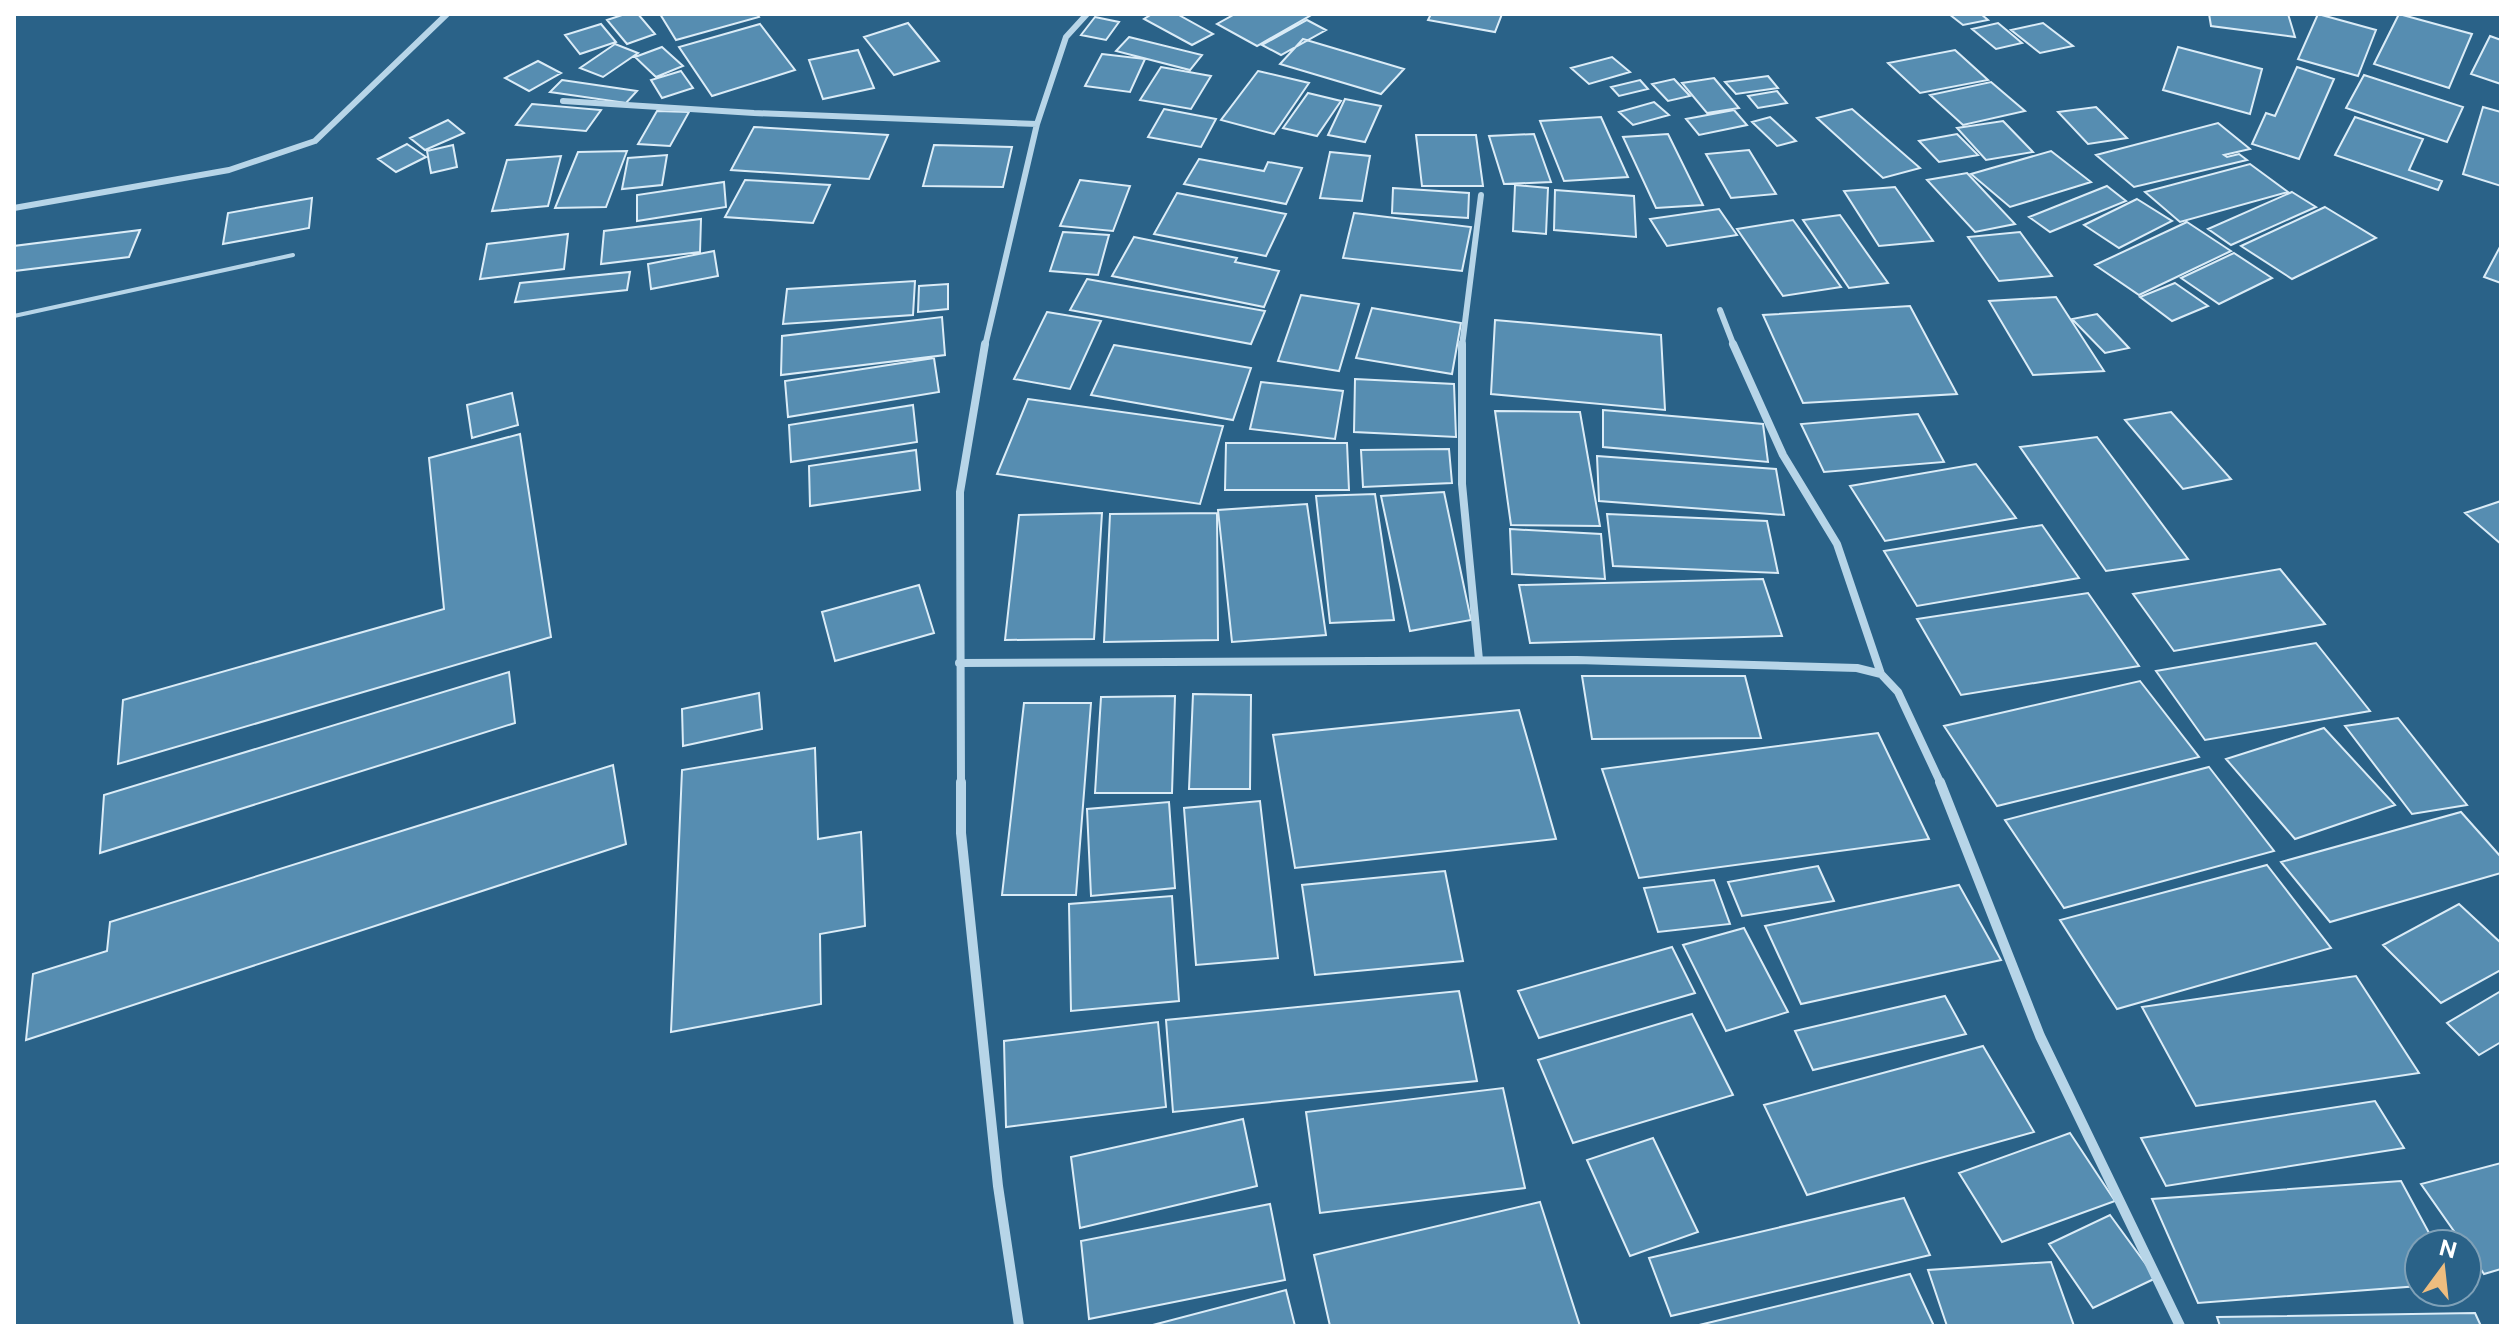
<svg xmlns="http://www.w3.org/2000/svg" width="2515" height="1340" viewBox="0 0 2515 1340" font-family="'Public Sans',sans-serif">
  <style>
    .building { fill: #568db1; stroke: #dbecf7; stroke-width: 2 }
    .lines { fill: none; stroke-linecap: round; stroke-linejoin: round }
    .lane { stroke: #b7d5e8; stroke-width: 4 }
    .street-far2 { stroke: #b7d5e8; stroke-width: 6 }
    .street-far1 { stroke: #b7d5e8; stroke-width: 8 }
    .street { stroke: #b7d5e8; stroke-width: 10 }
  </style>
  <rect width="100%" height="100%" fill="#2a6288"/>
  <!-- building -->
  <path class="building" d="M625,14H638L655,34L627,44L607,20Z
    M660,14H757L759,17L676,40Z
    M1152,14H1177L1213,34L1192,45L1144,19Z
    M1235,14H1313L1257,46L1217,24Z
    M1431,14H1502L1495,32L1428,20Z
    M1949,14H1981L1988,20L1963,25Z
    M2209,14H2288L2295,37L2211,26Z
    M2318,14L2376,30L2358,76L2298,59Z
    M2399,14L2472,34L2449,88L2374,64Z
    M1095,17L1119,22L1106,40L1081,35Z
    M1307,20L1326,30L1281,55L1262,45Z
    M908,23L939,61L894,75L864,37Z
    M1998,23L2022,43L1996,49L1972,29Z
    M2043,23L2073,46L2040,53L2011,30Z
    M601,24L616,42L580,54L565,35Z
    M760,24L795,70L712,96L679,47Z
    M2490,36L2501,40V84L2471,74Z
    M1129,37L1202,55L1190,70L1116,51Z
    M1303,39L1404,69L1381,94L1280,64Z
    M615,44L638,53L603,77L580,68Z
    M662,47L683,66L656,77L635,57Z
    M2178,47L2262,69L2250,114L2163,90Z
    M858,50L874,88L823,99L809,60Z
    M1955,50L1988,80L1920,93L1888,63Z
    M1102,54L1145,59L1130,92L1085,86Z
    M1612,57L1630,72L1589,84L1571,68Z
    M538,61L561,73L529,91L505,78Z
    M1161,67L1211,76L1191,109L1140,100Z
    M2297,67L2334,79L2299,159L2252,144L2266,113L2275,116Z
    M681,71L693,88L662,98L651,80Z
    M1258,71L1309,83L1274,134L1221,120Z
    M2364,75L2463,107L2447,142L2346,108Z
    M1768,76L1778,88L1736,94L1725,82Z
    M1714,78L1739,108L1707,113L1682,83Z
    M1674,79L1690,96L1668,101L1652,84Z
    M562,80L637,91L626,103L550,92Z
    M1640,80L1648,89L1619,96L1611,87Z
    M1991,82L2025,111L1963,125L1930,95Z
    M1777,91L1787,103L1758,108L1748,96Z
    M1308,93L1341,101L1317,136L1283,128Z
    M1345,99L1381,106L1365,142L1328,135Z
    M1654,102L1669,115L1633,125L1619,112Z
    M532,104L601,110L586,131L516,125Z
    M2096,107L2127,138L2088,144L2058,112Z
    M2483,107L2501,112V186L2463,174Z
    M1164,109L1216,119L1201,147L1148,137Z
    M1852,109L1920,168L1883,178L1817,118Z
    M1734,110L1747,125L1699,135L1686,119Z
    M657,111L689,112L670,146L638,144Z
    M1601,117L1628,177L1564,181L1540,121Z
    M1770,117L1796,141L1777,146L1752,122Z
    M2355,117L2423,139L2409,170L2442,181L2438,190L2335,155Z
    M448,120L464,133L425,150L410,138Z
    M2003,121L2033,152L1986,160L1957,128Z
    M2218,123L2250,149L2224,155L2227,157L2239,154L2247,160L2134,187L2096,155Z
    M754,127L888,135L869,179L731,170Z
    M1534,134L1551,182L1504,184L1489,136Z
    M1668,134L1703,205L1656,208L1623,137Z
    M1957,134L1978,155L1939,162L1919,141Z
    M1416,135H1476L1483,186H1422Z
    M407,144L426,157L396,172L378,159Z
    M453,145L457,167L431,173L427,151Z
    M934,145L1012,147L1003,187L923,186Z
    M1749,150L1776,194L1731,198L1706,154Z
    M627,151L606,207L555,208L578,152Z
    M2051,151L2091,182L2010,207L1971,174Z
    M1330,152L1370,156L1362,201L1320,198Z
    M667,155L662,185L622,189L628,158Z
    M561,156L548,206L492,211L507,160Z
    M1199,159L1264,171L1268,162L1302,168L1286,204L1184,184Z
    M2250,164L2288,192L2180,222L2145,192Z
    M1967,173L2015,224L1975,232L1927,180Z
    M745,180L830,185L813,223L725,217Z
    M1080,180L1130,186L1113,231L1060,226Z
    M724,182L726,207L637,221V195Z
    M1515,185L1548,188L1546,234L1513,231Z
    M2107,186L2126,201L2050,232L2029,217Z
    M1895,187L1933,241L1879,246L1844,191Z
    M1393,188L1469,193L1468,218L1392,213Z
    M1555,190L1634,196L1636,237L1554,230Z
    M2292,192L2316,207L2231,245L2208,229Z
    M1177,193L1286,214L1266,256L1154,234Z
    M312,198L309,228L223,244L228,213Z
    M2137,199L2172,221L2119,248L2084,225Z
    M2325,207L2376,238L2292,279L2241,246Z
    M1719,209L1737,235L1667,246L1650,219Z
    M1354,213L1471,227L1462,271L1343,258Z
    M1840,215L1888,283L1849,288L1803,220Z
    M701,219L700,252L601,264L604,231Z
    M1793,220L1841,287L1783,296L1737,229Z
    M2187,222L2231,251L2139,295L2095,265Z
    M140,230L129,257L14,271V246Z
    M1063,232L1109,235L1098,275L1050,271Z
    M2020,232L2052,276L1999,281L1968,237Z
    M568,234L564,269L480,279L487,244Z
    M1134,237L1237,258L1235,262L1279,271L1264,307L1112,276Z
    M2501,245V283L2484,277Z
    M714,251L718,276L651,289L648,264Z
    M2234,253L2272,278L2219,304L2181,278Z
    M630,272L627,290L515,302L520,283Z
    M1087,279L1265,311L1251,344L1070,310Z
    M915,281L913,315L783,324L787,289Z
    M2175,283L2208,306L2172,321L2140,297Z
    M948,284V309L918,312L919,286Z
    M1301,295L1359,304L1339,371L1278,361Z
    M2056,297L2104,371L2033,375L1989,301Z
    M1910,306L1957,394L1803,403L1763,315Z
    M1372,308L1461,323L1452,374L1356,358Z
    M1047,312L1101,321L1070,389L1014,379Z
    M2097,314L2129,348L2105,353L2072,319Z
    M942,317L945,355L781,375L782,336Z
    M1495,320L1661,335L1665,410L1491,394Z
    M1114,345L1251,368L1233,420L1091,395Z
    M934,358L939,392L788,417L785,381Z
    M1355,379L1454,384L1456,437L1354,432Z
    M1261,382L1343,391L1335,439L1250,429Z
    M512,393L518,425L472,438L467,405Z
    M1028,399L1223,426L1200,504L997,474Z
    M913,405L917,442L791,462L789,425Z
    M1603,410L1763,424L1768,462L1603,447Z
    M1495,411L1580,412L1600,526L1511,525Z
    M2171,412L2231,479L2183,489L2125,420Z
    M1918,414L1944,462L1824,472L1801,424Z
    M520,434L551,637L118,764L123,700L444,609L429,458Z
    M2097,437L2188,559L2106,571L2020,447Z
    M1226,443H1347L1349,490H1225Z
    M1449,449L1452,483L1363,487L1361,450Z
    M916,450L920,490L810,506L809,466Z
    M1597,456L1776,469L1784,515L1599,501Z
    M1976,464L2016,518L1885,541L1850,486Z
    M1444,492L1471,620L1410,631L1381,496Z
    M1375,494L1394,620L1330,623L1316,496Z
    M2501,501V544L2465,513Z
    M1307,504L1326,635L1232,642L1218,510Z
    M1102,513L1094,639L1005,640L1019,515Z
    M1217,513L1218,640L1104,642L1110,514Z
    M1607,514L1767,521L1778,573L1613,566Z
    M2042,525L2079,578L1917,606L1884,551Z
    M1510,529L1601,534L1605,579L1512,574Z
    M2280,569L2325,624L2174,651L2133,594Z
    M1763,579L1782,636L1530,643L1519,585Z
    M919,585L934,633L835,661L822,612Z
    M2088,593L2139,666L1961,695L1917,619Z
    M2316,643L2370,711L2205,740L2156,671Z
    M509,672L515,723L100,853L104,795Z
    M1582,676H1745L1761,738L1592,739Z
    M2140,681L2199,757L1997,806L1944,726Z
    M759,693L762,729L683,746L682,709Z
    M1193,694L1251,695L1250,789H1189Z
    M1175,696L1172,793H1095L1101,697Z
    M1024,703H1091L1076,895H1002Z
    M1519,710L1556,839L1295,868L1273,735Z
    M2398,718L2467,805L2412,814L2345,726Z
    M2324,728L2395,805L2295,839L2226,759Z
    M1878,733L1929,839L1639,878L1602,769Z
    M815,748L818,839L861,832L865,926L820,934L821,1004L671,1032L682,770Z
    M613,765L626,844L26,1040L33,974L107,951L110,922Z
    M2209,767L2274,851L2064,908L2005,820Z
    M1260,801L1278,958L1196,965L1184,808Z
    M1169,802L1175,888L1091,896L1087,809Z
    M2461,812L2501,857V873L2330,922L2281,862Z
    M2267,865L2331,948L2117,1009L2060,920Z
    M1818,866L1834,901L1742,916L1728,882Z
    M1445,871L1463,961L1315,975L1302,885Z
    M1714,880L1730,924L1658,932L1644,888Z
    M1959,885L2001,960L1801,1004L1765,926Z
    M1172,896L1179,1001L1071,1011L1069,904Z
    M2459,904L2501,943V970L2441,1003L2383,945Z
    M1744,928L1788,1012L1726,1031L1683,945Z
    M1672,947L1695,993L1539,1038L1518,991Z
    M2356,976L2419,1073L2196,1106L2142,1007Z
    M1459,991L1477,1081L1173,1112L1166,1020Z
    M2501,991V1042L2479,1055L2447,1023Z
    M1945,996L1966,1034L1813,1070L1795,1031Z
    M1692,1014L1733,1095L1573,1143L1538,1060Z
    M1158,1022L1166,1107L1006,1127L1004,1041Z
    M1983,1046L2034,1132L1807,1195L1764,1105Z
    M1503,1088L1525,1188L1320,1213L1306,1112Z
    M2375,1101L2404,1148L2166,1186L2141,1138Z
    M1243,1119L1257,1186L1080,1228L1071,1157Z
    M2070,1133L2115,1201L2002,1242L1959,1173Z
    M1653,1138L1698,1232L1630,1256L1587,1160Z
    M2501,1163V1269L2484,1274L2467,1249V1244H2463L2421,1184Z
    M2401,1181L2435,1244H2419V1286L2198,1303L2152,1199Z
    M1904,1198L1930,1255L1671,1316L1649,1258Z
    M1540,1202L1580,1326H1330L1314,1255Z
    M1270,1204L1285,1280L1089,1319L1081,1241Z
    M2110,1215L2156,1278L2093,1308L2049,1244Z
    M2051,1262L2074,1326H1947L1928,1270Z
    M1910,1274L1934,1326H1695Z
    M1286,1290L1295,1326H1149Z
    M2475,1313L2481,1326H2220L2217,1317Z"/>
  <g class="lines">
    <!-- lane -->
    <path class="lane" d="M14,316L293,255"/>
    <!-- street-far2 -->
    <path class="street-far2" d="M563,101L754,113L1037,124
      M14,208L229,170L315,141L447,14
      M1720,310L1734,346
      M985,346L1037,124L1066,37L1087,14
      M1462,346L1481,195"/>
    <!-- street-far1 -->
    <path class="street-far1" d="M1462,344V484L1479,660
      M1733,344L1783,455L1837,544L1881,674
      M959,663L1577,660L1857,668L1881,674L1898,692L1941,784
      M961,784L960,492L985,344"/>
    <!-- street -->
    <path class="street" d="M961,782V833L998,1186L1019,1326
      M1940,782L2040,1036L2180,1326"/>
  </g>
  <!-- border -->
  <rect width="2515" height="1340" fill="none" stroke="#ffffff" stroke-width="32"/>
  <!-- north arrow -->
  <g transform="translate(2443 1268) rotate(15)"><circle r="38" fill="#2a6288" stroke="#7fa1b8" stroke-width="2"/>
  <path d="M0-6L14 30L0 20L-14 30Z" fill="#eebd7f"/>
  <text y="-12" font-size="22" font-weight="bold" text-anchor="middle" fill="#ffffff">N</text>
  </g>
</svg>
